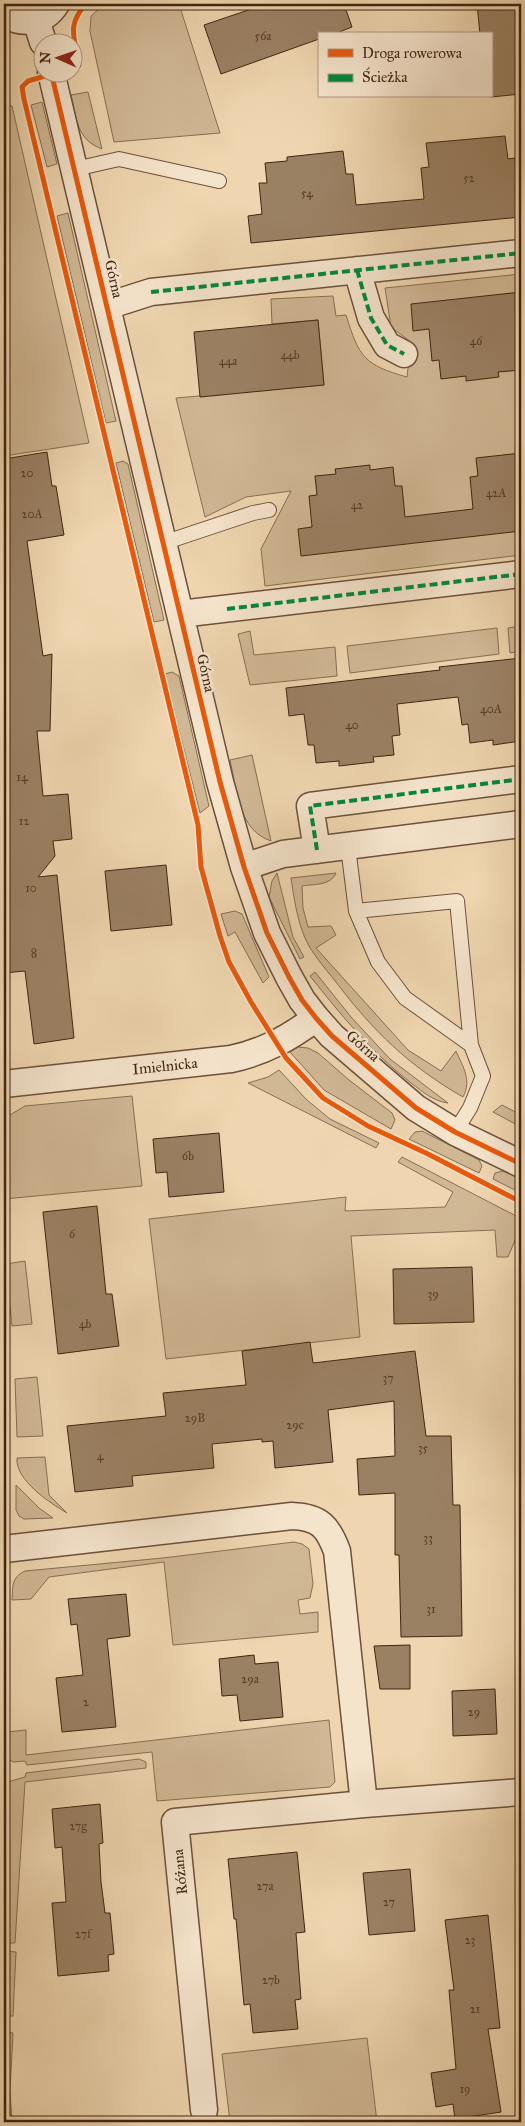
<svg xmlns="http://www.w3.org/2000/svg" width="525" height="2126" viewBox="0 0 525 2126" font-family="'IM FELL Great Primer',serif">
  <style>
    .green { fill: #d1b895; stroke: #886e54 }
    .building { fill: #9b8164; stroke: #402412 }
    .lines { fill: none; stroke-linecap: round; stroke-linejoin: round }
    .service-casing { stroke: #6c503a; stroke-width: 16 }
    .minor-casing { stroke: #6c503a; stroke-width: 29 }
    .service { stroke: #f5e4cc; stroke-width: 14 }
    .minor { stroke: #f5e4cc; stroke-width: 26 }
    .quiet { stroke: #00873e; stroke-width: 4; stroke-dasharray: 8 4; stroke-linecap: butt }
    .cycleway-casing { stroke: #f5e4cc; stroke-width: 8 }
    .cycleway { stroke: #e8590c; stroke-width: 5 }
    .labels { text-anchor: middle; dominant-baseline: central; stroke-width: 5; stroke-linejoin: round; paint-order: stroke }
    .number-label { font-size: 12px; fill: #573b26 }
    .street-label { font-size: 15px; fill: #402412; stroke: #f5e4cc }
  </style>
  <rect width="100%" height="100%" fill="#efd6b0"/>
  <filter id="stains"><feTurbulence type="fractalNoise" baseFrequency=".004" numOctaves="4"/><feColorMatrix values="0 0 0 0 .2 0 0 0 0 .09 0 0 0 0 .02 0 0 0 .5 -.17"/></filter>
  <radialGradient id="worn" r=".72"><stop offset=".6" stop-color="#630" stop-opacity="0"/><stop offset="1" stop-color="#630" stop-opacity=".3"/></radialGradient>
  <!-- green -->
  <path class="green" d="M110,4H179L220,133L114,142L90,31L91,16L102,6Z
    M88,92L102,149C76,139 77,119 71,95Z
    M42,102L57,164L47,167L31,105Z
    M4,104L12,106L89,443L4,456Z
    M68,213L116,421L106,423L57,216Z
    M521,274V555L265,586L261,549L291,491L246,497L205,517L176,398L324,385L318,320L272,324L271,299L333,296L336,316L346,315C359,357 364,365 407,377L411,342L391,327L385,288Z
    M123,461L128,464L164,620L154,622L116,463Z
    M521,626V651L510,653L508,628Z
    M497,628L499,654L350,673L347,646Z
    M250,631L254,655L335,647L337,676L250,685L238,634Z
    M172,672L179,676L209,806L200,813L165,674Z
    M252,755L271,841C238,830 237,790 230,760Z
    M277,873L293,937L304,957L300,959L269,897L272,881Z
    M336,873C331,886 313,884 302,886L303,908L308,927L331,926L336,935L316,948L408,1050L441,1071L456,1051C463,1067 472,1080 463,1097C409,1066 373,1031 336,982C325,968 312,954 305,938C297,919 294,898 291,878Z
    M235,911L242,914L269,977L263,983L235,932L228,936L221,914Z
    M315,972L351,1017L390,1059L448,1103C433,1101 423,1092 411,1083C372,1053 341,1015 310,976Z
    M298,1047L308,1048L318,1053L349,1080L392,1113L395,1120L391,1129L324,1090L290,1052Z
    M279,1070L307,1100L330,1119L379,1143L376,1148L248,1083L268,1077Z
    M132,1096L142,1186L4,1199V1122L10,1115L25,1106Z
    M502,1105L521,1115V1127L493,1112Z
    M422,1131L479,1160L482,1166L479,1173L409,1139L415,1132Z
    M402,1157L518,1217L521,1226L508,1257H497L495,1230L351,1236L360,1337L166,1359L149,1219L346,1197L345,1211L445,1207L453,1192L398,1162Z
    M503,1171L521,1179V1193L493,1179L495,1173Z
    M25,1261L32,1324L12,1326L6,1264Z
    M37,1377L43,1436L17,1437L15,1379Z
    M45,1457L49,1495L67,1513C50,1503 15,1480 17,1458Z
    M16,1485L39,1508L53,1518L24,1519L19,1516L16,1510Z
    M294,1542L302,1544L309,1549L313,1584L310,1598L298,1600L300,1614L318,1612V1632L173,1645L164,1562L49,1577L31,1599L12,1600C13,1586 11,1578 25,1571L163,1558Z
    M329,1720L335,1782L330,1787L157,1801L152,1752L27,1765L25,1761L13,1762L6,1758L7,1732L26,1730V1755Z
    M139,1759L146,1762V1768L25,1782L15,1943H4V1788L11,1781L25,1777L26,1773Z
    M4,1951L16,1952L13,2016H4Z
    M4,2032L13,2033L10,2091L12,2122H4Z
    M367,2038L377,2122H230L222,2054Z"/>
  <!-- building -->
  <path class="building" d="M266,4H344L352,27L334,34H319V39L221,74L204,25Z
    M477,4H521V94L491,97V34H480Z
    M505,136L508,159L515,158L518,189H521V217L251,243L248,216L262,214L259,183H267L265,163L287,161V157L343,151L346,174H353L356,205L424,199L421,168L429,167L426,143Z
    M521,292V370L498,372L499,377L466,381V376L441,379L439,360L432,361L429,329L413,331L411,304Z
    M318,320L324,385L200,397L194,332Z
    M47,452L52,486H56L64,535L27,541L43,656L52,654L50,731H37L43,796L68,794L72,839L53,841L55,856L38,877L57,875L74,1038L34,1044L25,971L4,973V459Z
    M521,453V531L301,556L298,529L312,527L309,496L317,495L315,476L336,474L335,469L370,465V470L393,467L395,486H402L405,517L473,509L470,477L478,476L476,458Z
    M521,658V741L493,745V740L470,743L468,724L462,725L458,697L397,704L400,735L392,736L394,755L373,757L374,762L339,766V761L316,763L314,745H308L304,714L289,716L286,688L440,670L439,667Z
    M166,865L172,925L111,931L105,871Z
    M219,1133L224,1192L169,1197L167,1172L156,1173L153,1139Z
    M97,1206L106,1294H112L119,1346L58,1354L43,1212Z
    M472,1267L474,1322L394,1324L393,1269Z
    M310,1342L313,1363L415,1351L426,1436H451L453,1505H460L462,1636L401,1637L399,1555H395V1493L359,1495L357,1459L395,1456L394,1401L328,1410L333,1462L275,1468L273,1441L262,1442V1439L212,1444L214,1468L132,1476L133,1486L75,1492L67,1426L166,1416L163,1393L246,1385L242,1351Z
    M126,1594L130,1636L107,1639L116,1727L62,1732L56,1678L83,1675L77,1624L71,1625L68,1599Z
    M410,1645V1689H380L374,1646Z
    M254,1655L255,1664L278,1662L283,1717L240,1721L237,1695L222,1696L219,1659Z
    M495,1689L497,1734L453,1736L452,1691Z
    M100,1804L103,1843L99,1844L101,1882L105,1913H110L114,1954L108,1955L109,1971L58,1976L52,1903L66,1902L62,1847L55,1848L52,1809Z
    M297,1852L305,1932L296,1933L301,1999L295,2000L298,2029L253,2033L250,2004L244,2005L236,1919H234L228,1859Z
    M410,1869L415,1931L369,1935L363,1873Z
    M488,1915L500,2028L488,2029L501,2112L455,2119L453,2104L436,2107L431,2073L456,2069L449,1990H454L445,1920Z"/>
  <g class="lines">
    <!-- service casing -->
    <g class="service-casing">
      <path id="service" d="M75,169L119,159L219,181
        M163,543L253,513L269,510
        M348,847L356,911L457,901L471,1045L483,1076L470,1108L455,1132
        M356,911L378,962L405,998L471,1045"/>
    </g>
    <!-- minor casing -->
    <g class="minor-casing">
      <path id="minor" d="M4,14C22,25 44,23 56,4
        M36,20L43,42
        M51,72L220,782L244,867L267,933L289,977L302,1000L316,1018L332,1036L416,1108L455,1132L521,1164
        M357,270L371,318L387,345L404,354
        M107,306L151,292L521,253
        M180,614L521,574
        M317,850L310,806L521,779
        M244,867L283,854L521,824
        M4,1084L231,1059C264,1052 289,1038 316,1018
        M4,1549L292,1516C320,1517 328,1527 337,1551L364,1804
        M204,2110L175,1822L364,1804L521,1792"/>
    </g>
    <!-- service -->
    <use href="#service" class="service"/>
    <!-- minor -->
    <use href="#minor" class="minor"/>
    <!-- quiet -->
    <path class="quiet" d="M357,270L371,318L387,345L404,354
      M151,292L521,253
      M227,609L521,574
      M317,850L310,806L521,779"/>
    <!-- cycleway casing -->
    <g class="cycleway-casing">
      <path id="cycleway" d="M72,69L79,66C76,40 65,26 86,4
        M51,72L220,782L244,867L267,933L289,977L302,1000L316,1018L332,1036L416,1108L455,1132L521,1164
        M59,72L28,81L22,87L24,99L198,825L201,867L220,936L229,962L251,1002L286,1058L323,1098L368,1126L428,1154L521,1202"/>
    </g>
    <!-- cycleway -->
    <use href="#cycleway" class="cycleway"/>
  </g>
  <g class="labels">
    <!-- number labels -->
    <g class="number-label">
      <text x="263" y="36">56a</text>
      <text x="469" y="178">52</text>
      <text x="307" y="193">54</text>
      <text x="476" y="341">46</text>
      <text x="290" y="355">44b</text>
      <text x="228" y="361">44a</text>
      <text x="27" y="473">20</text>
      <text x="496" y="493">42A</text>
      <text x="357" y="505">42</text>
      <text x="32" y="514">20A</text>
      <text x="491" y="709">40A</text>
      <text x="352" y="725">40</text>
      <text x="22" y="777">14</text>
      <text x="24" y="821">12</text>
      <text x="31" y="888">10</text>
      <text x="34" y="953">8</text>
      <text x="188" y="1156">6b</text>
      <text x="72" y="1234">6</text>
      <text x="433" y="1294">39</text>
      <text x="85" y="1324">4b</text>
      <text x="388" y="1378">37</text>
      <text x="195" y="1418">29B</text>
      <text x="295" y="1425">29c</text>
      <text x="423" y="1448">35</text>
      <text x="100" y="1456">4</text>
      <text x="428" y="1538">33</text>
      <text x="431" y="1609">31</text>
      <text x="250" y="1679">29a</text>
      <text x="86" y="1702">2</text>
      <text x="474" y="1712">29</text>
      <text x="78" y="1826">27g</text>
      <text x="265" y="1886">27a</text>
      <text x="389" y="1902">27</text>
      <text x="83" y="1934">27f</text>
      <text x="470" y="1940">23</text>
      <text x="271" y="1980">27b</text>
      <text x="475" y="2009">21</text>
      <text x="465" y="2089">19</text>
    </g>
    <!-- street labels -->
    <g class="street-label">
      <text transform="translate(114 279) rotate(77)">Górna</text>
      <text transform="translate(206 673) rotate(77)">Górna</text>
      <text transform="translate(363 1046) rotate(41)">Górna</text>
      <text transform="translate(165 1066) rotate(-6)">Imielnicka</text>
      <text transform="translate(180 1872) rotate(-96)">Różana</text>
    </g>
  </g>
  <!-- margin -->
  <rect width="525" height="2126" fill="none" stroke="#efd6b0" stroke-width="20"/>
  <rect x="5" y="5" width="515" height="2116" fill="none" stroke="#402412" stroke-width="2.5"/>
  <rect x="10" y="10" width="505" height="2106" fill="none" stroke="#402412"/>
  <!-- legend -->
  <rect x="318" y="32" width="175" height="65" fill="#f5e4cc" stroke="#ad9782"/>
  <rect x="328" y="49" width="25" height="8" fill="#e8590c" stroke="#ad9782"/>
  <text x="362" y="58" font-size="15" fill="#402412">Droga rowerowa</text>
  <rect x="328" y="74" width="25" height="8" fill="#00873e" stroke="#ad9782"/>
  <text x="362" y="82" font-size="15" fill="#402412">Ścieżka</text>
  <!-- north arrow -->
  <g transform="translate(58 58) rotate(272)"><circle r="24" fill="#f5e4cc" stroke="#ad9782"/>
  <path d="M0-4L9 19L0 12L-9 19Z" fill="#8f2418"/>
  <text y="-8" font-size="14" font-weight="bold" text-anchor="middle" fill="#402412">N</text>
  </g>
  <rect width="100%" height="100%" filter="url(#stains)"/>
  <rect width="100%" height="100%" fill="url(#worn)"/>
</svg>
